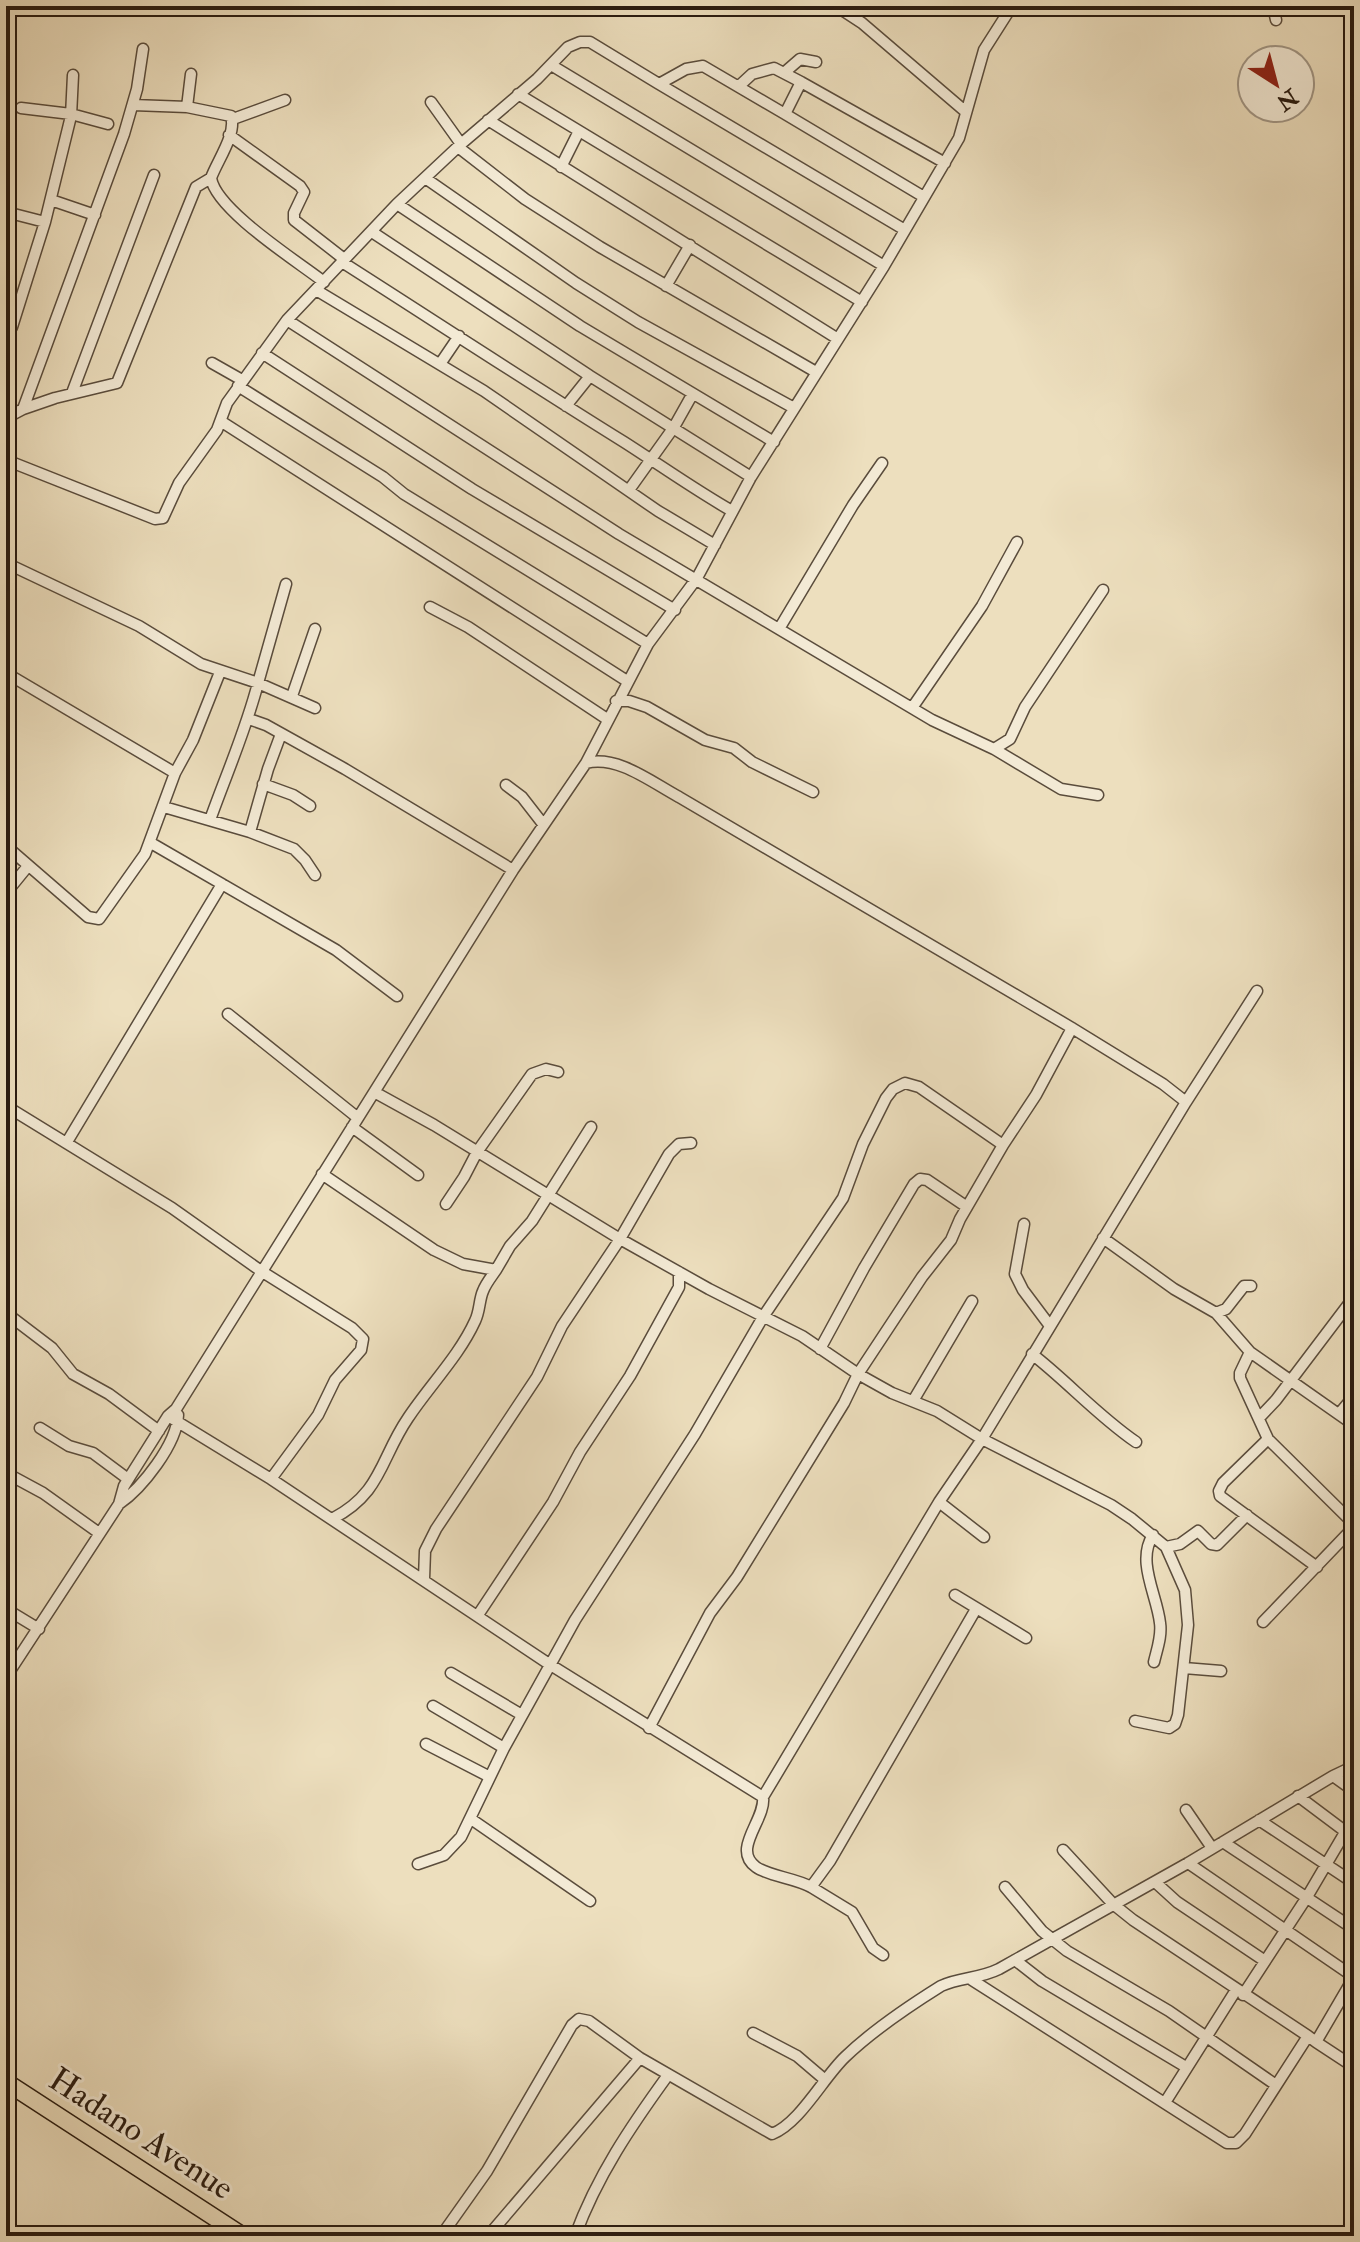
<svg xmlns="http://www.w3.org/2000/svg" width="1360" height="2242" viewBox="0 0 1360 2242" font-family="'IM FELL Double Pica',serif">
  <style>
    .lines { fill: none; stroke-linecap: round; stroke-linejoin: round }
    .minor-casing { stroke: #5a4c3c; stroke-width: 13 }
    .primary-casing { stroke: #291b10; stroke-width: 19 }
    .minor { stroke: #f3ead5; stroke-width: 10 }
    .primary { stroke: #eddfbe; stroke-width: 16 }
    .labels { text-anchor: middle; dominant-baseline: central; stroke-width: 6; stroke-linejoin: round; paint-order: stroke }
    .street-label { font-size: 34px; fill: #291b10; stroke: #f3ead5 }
  </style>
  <rect width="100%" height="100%" fill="#eddfbe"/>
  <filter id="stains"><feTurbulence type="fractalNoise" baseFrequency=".0025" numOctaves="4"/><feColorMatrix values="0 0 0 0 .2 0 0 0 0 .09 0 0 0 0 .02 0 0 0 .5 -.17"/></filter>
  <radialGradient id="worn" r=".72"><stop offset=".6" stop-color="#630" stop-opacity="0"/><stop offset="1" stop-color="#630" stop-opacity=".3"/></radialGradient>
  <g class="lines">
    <!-- minor casing -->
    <g class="minor-casing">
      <path id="minor" d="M836,6L862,23L966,112
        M1273,6L1276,20
        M551,65L884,266
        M785,72L800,59L816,62
        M659,84L905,230
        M739,86L752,74L774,68L801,82
        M518,94L862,302
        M431,102L461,144
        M133,105L187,107L231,116C237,134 217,161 211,178C216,210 297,261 324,282
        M187,107L191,74
        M21,108L71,114L108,124
        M785,114L924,197
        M233,119L285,100
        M488,120L838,339
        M229,135L300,186L304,192L294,213V220L344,259
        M458,147L525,199L600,247L816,372
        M561,167L579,131
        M425,178L576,283L638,322L794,408
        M51,200L95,215
        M397,204L580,326L774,442
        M6,212L45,222L12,327L6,335
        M45,222L71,116L73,75
        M372,232L590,376L751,477
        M342,262C436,322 529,383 624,442C660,465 695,490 732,511
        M666,286L690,245
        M316,290L484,391L658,511L715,545
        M287,320L619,534L932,720L994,749L1061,789L1098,795
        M262,353L472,489L675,610
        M212,363L242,380
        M440,364L459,336
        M238,386L383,477L404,494L648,644
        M72,393L154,175
        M566,406L590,376
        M23,409L124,134L137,89L143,49
        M6,418L23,409L55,398L117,383L196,187L211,178
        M222,422L627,681
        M6,460L155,519L163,518L179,483L217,430L227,403L287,320L397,204L461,144L537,79L568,47L580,42H590L659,84L686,69L703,66L785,114L801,82L945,163
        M629,490L674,427L692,395
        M6,563L139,626L201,664L258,683C246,730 226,775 210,820
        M286,584L258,683L315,708
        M430,607L468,627L607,719
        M779,629L853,505L882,463
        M6,673L175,773
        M292,696L315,629
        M616,701H629L647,707L705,740L734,748L752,762L813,792
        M912,708L982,606L1017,542
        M249,719L266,725L345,769L513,870
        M994,749L1010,739L1025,707L1103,590
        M586,763C618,755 651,782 679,797L1072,1028L1163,1084L1186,1102L1257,991
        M263,784L293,795L310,806
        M506,785L522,797L543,824
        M164,807L250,832L294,849L305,860L315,875
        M250,832L268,769L281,734
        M151,843L336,950L397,996
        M6,846L88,917L99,919L145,854L175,773L193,740L220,672
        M6,893L28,866
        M228,1014L358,1118
        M376,1093L434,1125L620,1239L709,1289L802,1336L858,1374L892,1393L937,1411L982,1439L1111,1505L1132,1519L1166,1547L1185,1590L1188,1625L1178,1715L1175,1724L1169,1728L1135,1721
        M6,1106L172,1208L261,1271L352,1328L363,1339L361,1350L335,1380L318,1415L271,1479
        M352,1127L418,1175
        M67,1142L222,884
        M322,1174L434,1250L463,1264L496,1270L510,1246L532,1221L591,1127
        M446,1204L464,1177L477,1152L532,1074L546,1069L558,1072
        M1024,1224L1015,1274L1023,1290L1050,1326
        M1103,1238L1174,1289L1216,1313L1250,1352L1240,1373V1378L1268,1439L1354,1524
        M6,1313L52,1348L73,1374L109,1394L159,1431
        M1216,1313L1226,1309L1244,1286H1251
        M820,1349L864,1268L914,1184L920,1179L927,1180L967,1207
        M1250,1352L1354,1425
        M1032,1354C1068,1382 1098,1416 1136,1442
        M913,1401L972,1301
        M1339,1414L1354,1396
        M168,1416L271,1479L549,1664L763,1797L939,1502L982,1439L1186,1102
        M1259,1418L1276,1400L1354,1297
        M40,1428L69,1446L93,1453L128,1479
        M1268,1439L1223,1483L1219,1491L1220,1496L1317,1567
        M6,1473L43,1493L99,1533
        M939,1502L984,1537
        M119,1504L124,1486L168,1416L176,1409L513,870L586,763L648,644L697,578L751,477L884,266L959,138L984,50L1012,6
        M332,1519C382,1493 380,1459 408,1418C430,1385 459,1356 475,1321C480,1311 479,1300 483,1291C486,1283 492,1276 496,1270
        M1153,1535C1136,1561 1157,1595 1160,1623C1162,1636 1157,1649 1154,1662
        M1166,1547L1180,1544L1198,1531L1211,1544L1217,1545L1247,1515
        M424,1579L425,1551L436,1529L537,1377L562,1326L620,1239L669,1154L679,1144L691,1143
        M955,1595L1026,1638
        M6,1609L39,1629
        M478,1615L553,1502L580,1452L630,1376L679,1287V1272
        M1263,1622L1354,1527
        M1184,1668L1221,1671
        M451,1673L522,1715
        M6,1677L119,1504C142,1488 177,1444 178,1415
        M433,1706L504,1748
        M649,1728L710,1613L737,1577L844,1403L858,1374L922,1277L951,1240L960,1219L1003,1145L1036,1095L1072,1028
        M426,1744L490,1777
        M1333,1776L1354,1766
        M1298,1796L1354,1838
        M763,1797C766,1820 731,1849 756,1867C768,1876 795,1878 811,1887L830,1861L976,1609
        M1186,1810L1212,1848
        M471,1819L590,1901
        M1259,1820L1354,1883
        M1223,1842L1354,1929
        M1188,1863L1354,1977
        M418,1864L444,1855L461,1837L504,1748L575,1620L695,1434L763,1317L843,1198L863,1144L886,1098L893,1089L905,1083L919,1087L1003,1145
        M1155,1882L1177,1902L1265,1961
        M811,1887L852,1912L873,1948L883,1955
        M1005,1887L1042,1931L1067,1951L1169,2011L1276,2085
        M1015,1960L1042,1981L1186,2067
        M972,1980L1227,2143H1236L1245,2134L1308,2036L1133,1920L1113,1904L1063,1850
        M1243,1995L1307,1897L1354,1817
        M753,2033L797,2056L824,2079
        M1308,2036L1316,2042L1354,1977
        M1316,2042L1348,2063L1354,2052
        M1166,2101L1236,1990
        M441,2236L487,2171L572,2025L579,2019L589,2021L640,2058L772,2134C800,2123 823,2078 845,2057C873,2030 909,2006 941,1986C960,1977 979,1979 999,1969L1188,1863L1333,1776L1354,1791
        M488,2236L640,2058
        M575,2236C597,2176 631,2126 668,2075"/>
    </g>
    <!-- primary casing -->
    <g class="primary-casing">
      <path id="primary" d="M6,2082L243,2236"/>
    </g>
    <!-- minor -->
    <use href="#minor" class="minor"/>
    <!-- primary -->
    <use href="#primary" class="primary"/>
  </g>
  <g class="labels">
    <!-- street labels -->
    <g class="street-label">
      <text transform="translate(141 2134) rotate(33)">Hadano Avenue</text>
    </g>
  </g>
  <!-- margin -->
  <rect width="1360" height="2242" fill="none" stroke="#eddfbe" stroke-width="32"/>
  <rect x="8" y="8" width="1344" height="2226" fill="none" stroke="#291b10" stroke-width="4"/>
  <rect x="16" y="16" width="1328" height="2210" fill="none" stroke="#291b10" stroke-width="2"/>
  <!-- north arrow -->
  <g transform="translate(1276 84) rotate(144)"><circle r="38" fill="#f3ead5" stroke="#a29786" stroke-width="2"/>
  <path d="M0-6L14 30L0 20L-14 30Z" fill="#8f2418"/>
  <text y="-12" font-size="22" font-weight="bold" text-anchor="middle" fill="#291b10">N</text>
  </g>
  <rect width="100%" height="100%" filter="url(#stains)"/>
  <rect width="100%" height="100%" fill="url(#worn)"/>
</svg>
